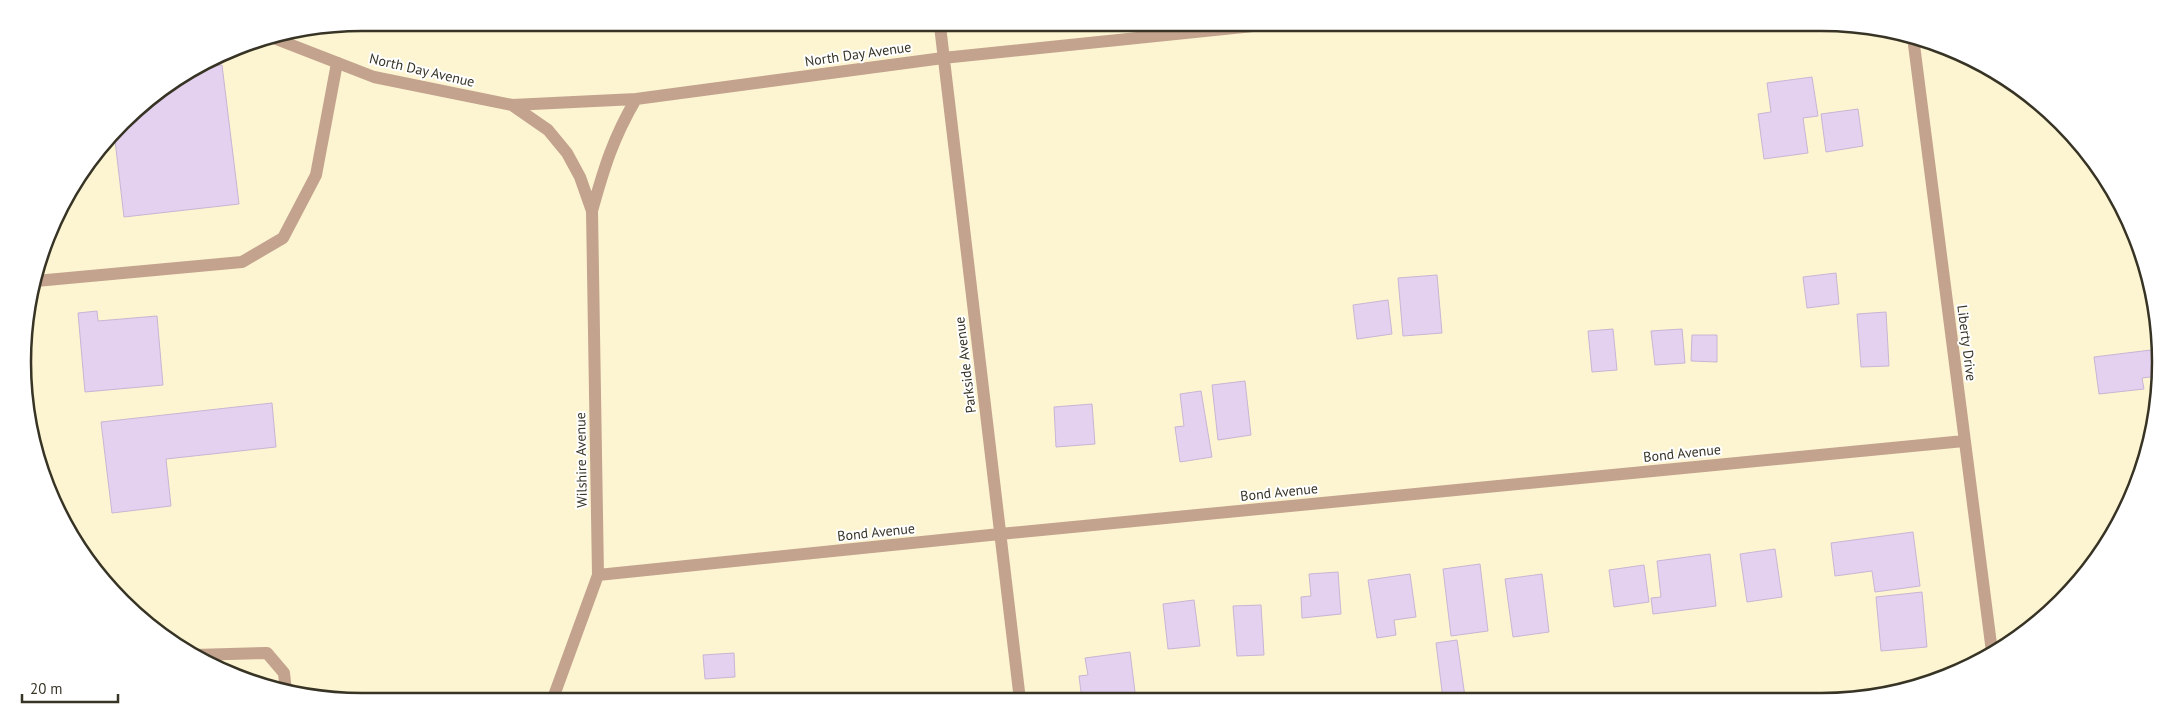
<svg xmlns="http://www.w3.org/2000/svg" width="2183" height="724" viewBox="0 0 2183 724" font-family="'PT Sans',sans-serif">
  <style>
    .building { fill: #e4d1f0; stroke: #c8b5d4 }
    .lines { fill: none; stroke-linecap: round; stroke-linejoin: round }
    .lane { stroke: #c3a38e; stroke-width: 12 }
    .street { stroke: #c3a38e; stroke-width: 12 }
    .labels { text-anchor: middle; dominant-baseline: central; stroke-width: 4; stroke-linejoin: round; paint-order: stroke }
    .street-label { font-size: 14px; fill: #373426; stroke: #fff }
    .rim { fill: none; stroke: #373426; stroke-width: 2.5 }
  </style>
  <rect width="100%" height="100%" fill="#fdf5d1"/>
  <!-- building -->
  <path class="building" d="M222,65L239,204L124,217L114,132L138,107L202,67Z
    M1812,77L1818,116L1803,118L1808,153L1764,159L1758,114L1771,112L1767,83Z
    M1858,109L1863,146L1826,152L1821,114Z
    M2106,177L2114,193L2107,194Z
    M1836,273L1839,304L1807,308L1803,277Z
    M1437,275L1442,333L1403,336L1398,278Z
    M1388,300L1392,334L1357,339L1353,305Z
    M97,311L98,321L157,316L163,385L85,392L78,313Z
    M1886,312L1889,366L1861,367L1857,314Z
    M1613,329L1617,370L1592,372L1588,331Z
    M1682,329L1685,363L1655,365L1651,331Z
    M1692,335H1717V362L1691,361Z
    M2159,349V376L2142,378L2144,389L2099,394L2094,357Z
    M1245,381L1251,435L1218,440L1212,385Z
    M1201,391L1212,457L1180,462L1175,427L1184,426L1180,394Z
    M272,403L276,447L166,459L171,506L112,513L101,422Z
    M1092,404L1095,444L1056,447L1054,407Z
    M1913,532L1920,586L1875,592L1872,571L1835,576L1831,543Z
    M1775,549L1782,597L1747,602L1740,554Z
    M1710,554L1716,606L1653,614L1651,598L1661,597L1657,561Z
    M1480,564L1488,631L1451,636L1443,569Z
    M1644,565L1649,602L1614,607L1609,570Z
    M1338,572L1341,614L1302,618L1301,597L1311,596L1309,574Z
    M1410,574L1416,617L1394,620L1396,635L1377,638L1368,580Z
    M1542,574L1549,632L1513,637L1505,579Z
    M1922,592L1927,647L1881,651L1876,597Z
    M1194,600L1200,646L1168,649L1163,604Z
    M1261,605L1264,655L1237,656L1233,606Z
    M1457,640L1465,697L1443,699L1436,643Z
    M1130,652L1136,700H1082L1079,676L1088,675L1085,658Z
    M734,653L735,677L705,679L703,655Z
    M664,693L665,701H621V699Z"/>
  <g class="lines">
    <!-- lane -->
    <path class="lane" d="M36,281L242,262L283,238L316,175L337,63
      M194,655L267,653L284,673L286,692"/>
    <!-- street -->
    <path class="street" d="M940,26L1020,700
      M271,37L374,77L512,105L548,130L567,153L580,177L592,211C604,168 613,138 636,99L943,58L1263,25
      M1913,37L1992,652
      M512,105L636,99
      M598,575L1000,534L1964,441
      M552,701L598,575L592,211"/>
  </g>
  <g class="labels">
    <!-- street labels -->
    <g class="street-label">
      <text transform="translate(858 54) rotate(-8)">North Day Avenue</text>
      <text transform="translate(422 70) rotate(13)">North Day Avenue</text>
      <text transform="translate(1967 343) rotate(83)">Liberty Drive</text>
      <text transform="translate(965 365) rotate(-97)">Parkside Avenue</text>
      <text transform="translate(1682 453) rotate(-6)">Bond Avenue</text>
      <text transform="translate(581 460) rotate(-91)">Wilshire Avenue</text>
      <text transform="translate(1279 492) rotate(-6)">Bond Avenue</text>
      <text transform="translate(876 532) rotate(-6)">Bond Avenue</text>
    </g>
  </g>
  <!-- crop -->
  <path d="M0 0H2183V724H0ZM362 31H1821A331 331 0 0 1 2152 362V362A331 331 0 0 1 1821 693H362A331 331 0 0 1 31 362V362A331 331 0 0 1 362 31Z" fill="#fff" fill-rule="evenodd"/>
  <path class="rim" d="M362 31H1821A331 331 0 0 1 2152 362V362A331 331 0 0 1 1821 693H362A331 331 0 0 1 31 362V362A331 331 0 0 1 362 31Z"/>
  <!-- scale -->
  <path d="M22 694v8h96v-8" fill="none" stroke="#373426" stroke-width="2.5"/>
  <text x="30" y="694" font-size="15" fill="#373426" stroke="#ffffff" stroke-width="4" paint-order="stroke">20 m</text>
</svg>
